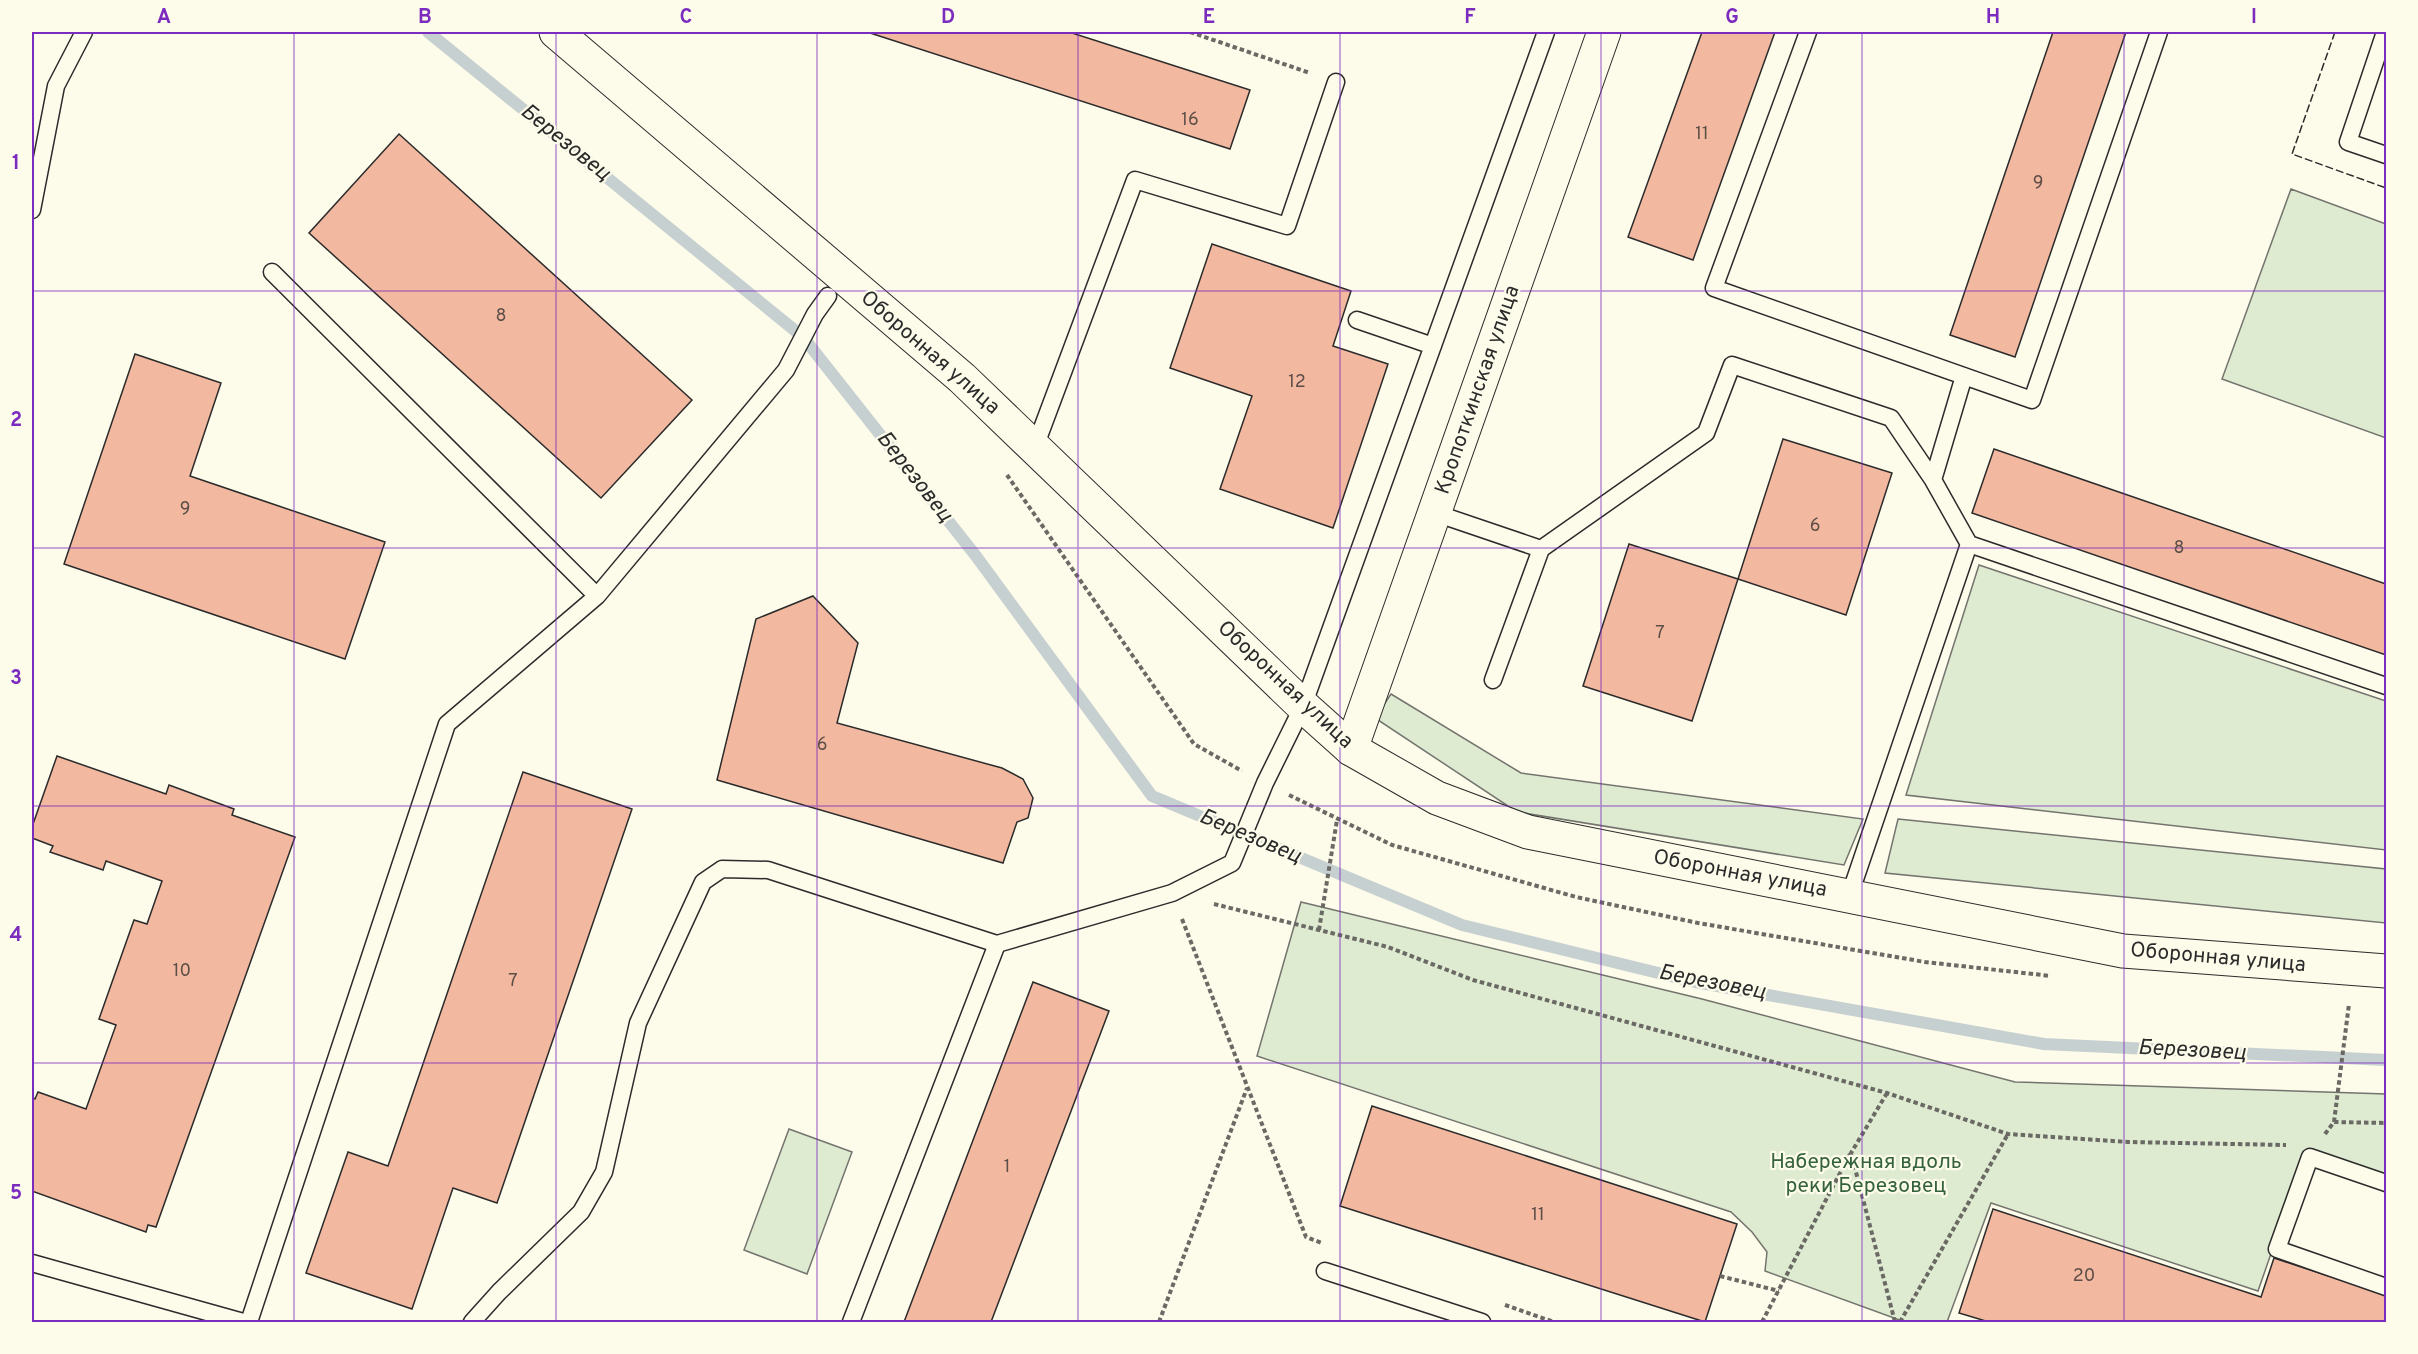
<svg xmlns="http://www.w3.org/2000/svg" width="2418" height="1354" viewBox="0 0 2418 1354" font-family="Overpass,sans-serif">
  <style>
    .green { fill: #deebd1; stroke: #74746e; stroke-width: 1.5 }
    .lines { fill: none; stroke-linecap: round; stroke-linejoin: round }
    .stream { stroke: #c7d0d0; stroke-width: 12 }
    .building { fill: #f2b8a0; stroke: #2b2b2b; stroke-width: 1.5 }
    .service-casing { stroke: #2b2b2b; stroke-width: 19 }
    .minor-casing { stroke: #2b2b2b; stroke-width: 35 }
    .tertiary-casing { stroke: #2b2b2b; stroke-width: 35 }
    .path { stroke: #6a6964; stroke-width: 4; stroke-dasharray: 4.5 3; stroke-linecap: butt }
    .service { stroke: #fdfbea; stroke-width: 16 }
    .minor { stroke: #fdfbea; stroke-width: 33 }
    .tertiary { stroke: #fdfbea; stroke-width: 33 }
    .fence { stroke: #2b2b2b; stroke-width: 1.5; stroke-dasharray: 8 3; stroke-linecap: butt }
    .grid { fill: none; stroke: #7b2cbf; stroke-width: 1.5; stroke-opacity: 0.55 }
    .labels { text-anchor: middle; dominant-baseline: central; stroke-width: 4.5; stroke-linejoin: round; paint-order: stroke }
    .number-label { font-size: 18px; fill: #5d4e48 }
    .street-label { font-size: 21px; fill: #2b2b2b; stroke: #fdfbea }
    .park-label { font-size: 21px; fill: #34623c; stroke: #fdfbea }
    .water-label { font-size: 22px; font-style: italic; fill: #2b2b2b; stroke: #fdfbea }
    .neatline { fill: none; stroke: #7b2cbf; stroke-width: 2 }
    .grid-label { font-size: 20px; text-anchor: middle; font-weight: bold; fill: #7b2cbf }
  </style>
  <rect width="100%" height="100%" fill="#fdfbea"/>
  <!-- green -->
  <path class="green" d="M2291,189L2386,224V438L2222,379Z
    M1979,565L2386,701V850L1906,795Z
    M1391,694L1521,773L1863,819L1844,865L1517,812L1375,718Z
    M1898,819L2386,869V923L1885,873Z
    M1301,902L1702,999L2015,1082L2386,1094V1179L2306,1153L2258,1291L1991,1203L1947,1322H1905L1765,1271L1767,1252L1752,1232L1731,1212L1257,1056Z
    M789,1129L852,1152L807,1274L744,1250Z"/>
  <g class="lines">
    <!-- stream -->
    <path class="stream" d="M428,32L803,337L976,556L1152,796L1462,925L1695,982L2044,1044L2386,1060"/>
  </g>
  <!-- building -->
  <path class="building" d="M867,32H1069L1250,90L1230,149Z
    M1702,32H1775L1693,260L1628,237Z
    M2053,32H2126L2015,357L1950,335Z
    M399,134L692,400L601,498L309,233Z
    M1212,244L1351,291L1333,346L1388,364L1333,528L1220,489L1252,396L1170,368Z
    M135,354L221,383L190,476L385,542L345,659L64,564Z
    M1783,439L1892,473L1846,615L1738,579Z
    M1994,449L2386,584V655L1972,513Z
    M1629,544L1738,579L1692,721L1583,686Z
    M813,596L858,643L837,723L1002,768L1023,779L1033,798L1028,818L1017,822L1003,863L717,780L756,619Z
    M57,756L166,794L169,785L234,809L232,815L295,837L156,1227L148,1225L146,1232L32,1191V1194V1097L35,1099L38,1092L86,1109L116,1025L99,1019L134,920L147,924L162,881L106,861L103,870L50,852L53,846L32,838V827Z
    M523,772L632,809L497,1203L453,1188L412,1309L306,1273L348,1152L388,1166Z
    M1033,982L1109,1011L991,1322H904Z
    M1372,1106L1737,1224L1705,1322L1340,1206Z
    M1993,1209L2261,1297L2274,1258L2386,1295V1322H1989L1959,1313Z"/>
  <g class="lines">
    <!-- service casing -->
    <g class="service-casing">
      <path id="service" d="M1808,32L1714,288L2032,400L2159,32
        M2385,32L2348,142L2386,155
        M32,210L56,86L84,32
        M272,272L597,596L786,370L815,314L828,296
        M1357,320L1433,346
        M1035,447L1135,180L1287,226L1336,82
        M1933,480L1964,376
        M1435,513L1541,549
        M1969,544L2386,686
        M1493,680L1541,549L1706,433L1732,365L1891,418L1933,480L1969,544L1849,897
        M2386,1183L2310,1157L2277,1249L2386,1287
        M32,1263L243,1322
        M1325,1271L1482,1322
        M249,1322L447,724L597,596
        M472,1322L499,1292L581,1212L604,1172L638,1023L703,882L722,869L768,870L997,944L1172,893L1232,863L1265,783L1303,706L1546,32
        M851,1322L997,944"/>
    </g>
    <!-- minor casing -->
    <g class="minor-casing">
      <path id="minor" d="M1351,749L1604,32"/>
    </g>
    <!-- tertiary casing -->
    <g class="tertiary-casing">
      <path id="tertiary" d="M556,32L962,378L1303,706L1351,749L1437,798L1528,832L2123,951L2386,971"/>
    </g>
    <!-- path -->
    <path class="path" d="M1190,32L1310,73
      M1007,475L1194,744L1242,771
      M1289,795L1392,845L1576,897L1698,923L1925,962L2051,976
      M1214,904L1388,947L1473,980L1887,1093L2008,1134L2128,1142L2286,1145
      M1182,919L1306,1237L1322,1243
      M1319,930L1337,820
      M1887,1093L1851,1153L1895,1322
      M2334,1122L2349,1004
      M2325,1134L2334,1122L2386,1123
      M1720,1276L1779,1291
      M1505,1305L1554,1322
      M1159,1322L1247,1088
      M1762,1322L1850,1154
      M1900,1322L2008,1134"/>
    <!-- service -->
    <use href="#service" class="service"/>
    <!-- minor -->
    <use href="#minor" class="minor"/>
    <!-- tertiary -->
    <use href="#tertiary" class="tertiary"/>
    <!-- fence -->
    <path class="fence" d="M2335,32L2292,154L2386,188"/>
  </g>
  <!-- grid -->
  <path class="grid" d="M294,32V1322M556,32V1322M817,32V1322M1078,32V1322M1340,32V1322M1601,32V1322M1862,32V1322M2124,32V1322M32,291H2386M32,548H2386M32,806H2386M32,1063H2386"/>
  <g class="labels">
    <!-- number labels -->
    <g class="number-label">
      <text x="1190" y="120">16</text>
      <text x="1702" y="134">11</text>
      <text x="2038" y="183">9</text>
      <text x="501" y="316">8</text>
      <text x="1297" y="382">12</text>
      <text x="185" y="509">9</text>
      <text x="1815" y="526">6</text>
      <text x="2179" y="548">8</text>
      <text x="1660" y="633">7</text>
      <text x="822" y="745">6</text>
      <text x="182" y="971">10</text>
      <text x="513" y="981">7</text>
      <text x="1007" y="1167">1</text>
      <text x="1538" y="1215">11</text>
      <text x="2084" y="1276">20</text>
    </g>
    <!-- street labels -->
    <g class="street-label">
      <text transform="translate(930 353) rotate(41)">Оборонная улица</text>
      <text transform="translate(1478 390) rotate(-71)">Кропоткинская улица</text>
      <text transform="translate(1285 685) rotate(43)">Оборонная улица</text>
      <text transform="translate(1740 874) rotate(11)">Оборонная улица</text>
      <text transform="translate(2218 958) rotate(5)">Оборонная улица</text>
    </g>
    <!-- park labels -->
    <g class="park-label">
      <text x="1866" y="1162">Набережная вдоль<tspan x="1866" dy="24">реки Березовец</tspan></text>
    </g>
    <!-- water labels -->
    <g class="water-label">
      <text transform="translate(565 143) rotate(39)">Березовец</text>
      <text transform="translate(914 477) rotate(52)">Березовец</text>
      <text transform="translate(1250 837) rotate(23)">Березовец</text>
      <text transform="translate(1712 983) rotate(11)">Березовец</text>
      <text transform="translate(2192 1051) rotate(3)">Березовец</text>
    </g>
  </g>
  <!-- border -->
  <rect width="2418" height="1354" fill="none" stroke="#fdfbea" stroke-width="66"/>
  <rect x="33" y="33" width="2352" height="1288" class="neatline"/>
  <g class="grid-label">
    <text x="164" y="23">A</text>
    <text x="425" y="23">B</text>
    <text x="686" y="23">C</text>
    <text x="948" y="23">D</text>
    <text x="1209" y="23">E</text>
    <text x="1470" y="23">F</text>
    <text x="1732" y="23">G</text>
    <text x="1993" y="23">H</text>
    <text x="2254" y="23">I</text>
    <text x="16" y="169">1</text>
    <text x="16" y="426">2</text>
    <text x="16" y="684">3</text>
    <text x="16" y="941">4</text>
    <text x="16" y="1199">5</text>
  </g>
</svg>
